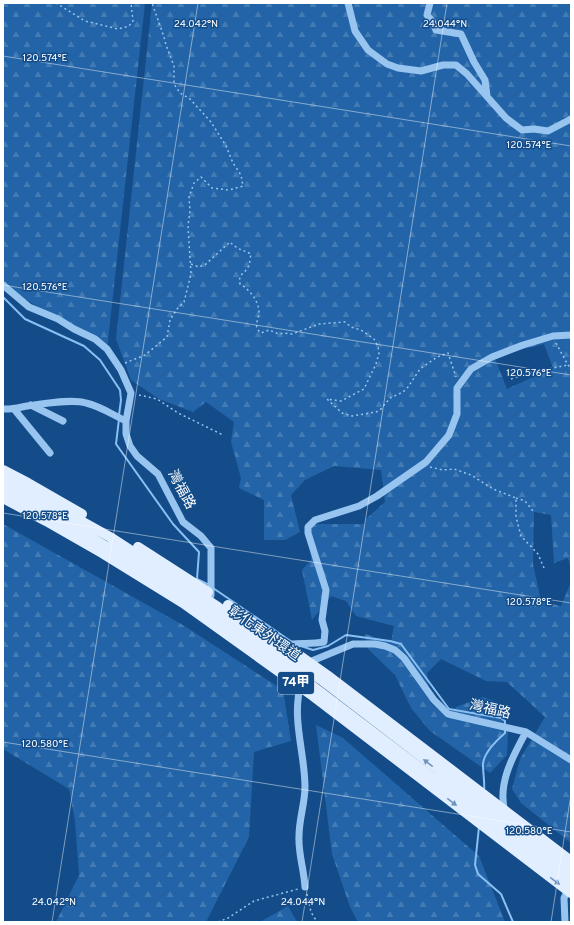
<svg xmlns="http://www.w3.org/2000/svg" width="574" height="925" viewBox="0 0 574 925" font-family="Overpass,'Noto Sans TC',sans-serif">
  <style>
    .forest { fill: url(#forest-firs); fill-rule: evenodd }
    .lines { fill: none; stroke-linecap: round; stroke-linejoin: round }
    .stream { stroke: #8ac0f3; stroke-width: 2 }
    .path { stroke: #98c4f0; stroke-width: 1.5; stroke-dasharray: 2 3; stroke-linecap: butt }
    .minor { stroke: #98c4f0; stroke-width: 7 }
    .major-bridge { stroke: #e1eeff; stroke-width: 10 }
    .oneway { fill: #7095be }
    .ticks { fill: none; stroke: #fff; stroke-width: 1; stroke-opacity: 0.45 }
    .labels { text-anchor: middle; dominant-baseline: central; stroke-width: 3; stroke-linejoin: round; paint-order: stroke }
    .shield { fill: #134c89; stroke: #b8c9dc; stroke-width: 1 }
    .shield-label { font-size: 13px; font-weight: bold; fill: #fff }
    .street-label { font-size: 14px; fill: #fff; stroke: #134c89 }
    .ticks-label { font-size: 10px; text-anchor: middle; fill: #fff; stroke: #134c89; stroke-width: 3; stroke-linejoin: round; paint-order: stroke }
  </style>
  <defs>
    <pattern id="forest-firs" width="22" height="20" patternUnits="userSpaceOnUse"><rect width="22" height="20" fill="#2264a7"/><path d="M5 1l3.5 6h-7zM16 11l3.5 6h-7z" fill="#437bb4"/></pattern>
  </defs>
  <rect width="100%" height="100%" fill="#134c89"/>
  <!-- forest -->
  <path class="forest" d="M3,3H145L107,350L3,285Z
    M152,3H571V569L568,558L554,563L551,515L534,512L533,564L541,601L561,606L571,582V843L521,803L512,789L520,759L545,717L507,682L486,681L441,659L427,673L431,703L448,719L456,707L483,697L494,701L508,731L507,755L490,773L430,731L411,708L395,675L368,649L365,634L391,642L394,626L356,616L346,601L331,596L312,620L302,570L311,560L309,524H365L366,519L385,502L381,470L334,466L305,480L291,495L300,532L285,540H264V500L239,488L241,478L231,442L234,422L206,402L193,412L159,399L131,380L116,339ZM544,344L553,368L507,389L494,356Z
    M3,524L183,625L283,690L291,741L254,752L249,837L206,922H56L79,875L75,821L69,789L3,749Z
    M316,725L343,738L479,856L505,922H358L350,907L332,854Z
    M288,906L297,922H260Z"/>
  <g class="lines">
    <!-- stream -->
    <path class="stream" d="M3,297L25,319L84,346L100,360L120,390L121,400L119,415
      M119,419L116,444L173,524L199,552L197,579L209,585
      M213,588L292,642
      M301,646L313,650L328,646L346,635L390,641L401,644L449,709L501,718L505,721V725
      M484,791C485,782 483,774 483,765C483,754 497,740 505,733V729
      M479,827L475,865L478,874L501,894L513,922"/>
    <!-- path -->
    <path class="path" d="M56,3L85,21L118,29L129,26L133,21L131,3
      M191,264L199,267L206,264L230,242C239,251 242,249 251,254C250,258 250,264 248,267C244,275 238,273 240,284C250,290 259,301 259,313C258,322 253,326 261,333L269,330L279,334L284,333L292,334L319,324L345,322L351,327L361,330L374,339L378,347L379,353L376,364L364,389L341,401L327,399L342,413L352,416L376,412L381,409L390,398L403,392L408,387L420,369L437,357L448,353L456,377
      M556,343L568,365L571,368
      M125,363L145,355L167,337L170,320L177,309L184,302L191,274L188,226L190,211L189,197L194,183L201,177L212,188L229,190L243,186L241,175L233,163L226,146L211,122L190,99L180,93L174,84V66L166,45L164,37L152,3
      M511,379L533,372L568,365
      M139,395L157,399L178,413L223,435
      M430,467L443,470L454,469L471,475L493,489L516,498V517L521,536L538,554L544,568
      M516,498L525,501L533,511
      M307,894L311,912L317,922
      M218,922L228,918L254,901L298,889"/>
    <!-- minor -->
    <path class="minor" d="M348,3L355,31L368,50L387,64L398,68L421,71L443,65H456L467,74L506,118L522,130L534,129L548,131L571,119
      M430,3L427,15L432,21L436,30L461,34L474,62L485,80L487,96
      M3,285L29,307L58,319L74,329L95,339L107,349L121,370L131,393L126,421
      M31,405L63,421
      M3,409C14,410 23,406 34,405C49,403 72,399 86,403C100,406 113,415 126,421V434L130,446L137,456L158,474L183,522L201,536L211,548V595
      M14,409L50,453
      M286,651L291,644C302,643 313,644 324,642L325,631L322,620L326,590L308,533V527L315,520L359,506L377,496L426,462L449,435L457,414V388L471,369L492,357L523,345L553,336L571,335
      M307,663L353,644H375L385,646L395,650L404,658L434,700L448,714L526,732L571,760
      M301,684C291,718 305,753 305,787C305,803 299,819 299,836C298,853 304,869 305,887
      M505,812C497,784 513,756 526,732
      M565,922L564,898L569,888"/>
    <!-- major-bridge -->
    <path class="major-bridge" d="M3,470L28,483L82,514
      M3,479L54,506L110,537L218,607L323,681L571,871
      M3,489L50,514L133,562L212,615L290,669L571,883
      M3,498L46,521L102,553L183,603L313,696L571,893
      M138,547L208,592
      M228,605L327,675L571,861"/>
  </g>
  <!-- one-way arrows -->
  <defs><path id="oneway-solid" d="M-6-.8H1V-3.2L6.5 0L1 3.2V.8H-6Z"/></defs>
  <g class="oneway">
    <use href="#oneway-solid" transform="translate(428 763) rotate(-142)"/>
    <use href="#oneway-solid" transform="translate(452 802) rotate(38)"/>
    <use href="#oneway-solid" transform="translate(555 881) rotate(36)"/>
  </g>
  <!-- ticks -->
  <path class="ticks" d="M3,56L571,146M3,285L571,375M3,513L571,603M3,742L571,832M52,922L198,3M302,922L447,3M551,922L571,794"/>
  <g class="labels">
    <!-- shield labels -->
    <rect class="shield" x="278" y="672" width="36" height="22" rx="3"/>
    <g class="shield-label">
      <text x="296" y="683">74甲</text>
    </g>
    <!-- street labels -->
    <g class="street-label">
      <text transform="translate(181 490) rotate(62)">灣福路</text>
      <text transform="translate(264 634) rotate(35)">彰化東外環道</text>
      <text transform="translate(490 710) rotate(13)">灣福路</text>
    </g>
  </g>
  <g class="ticks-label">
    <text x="196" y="27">24.042°N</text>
    <text x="445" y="27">24.044°N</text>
    <text x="45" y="61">120.574°E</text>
    <text x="529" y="148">120.574°E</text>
    <text x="45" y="290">120.576°E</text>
    <text x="529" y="376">120.576°E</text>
    <text x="45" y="519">120.578°E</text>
    <text x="529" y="605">120.578°E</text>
    <text x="45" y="747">120.580°E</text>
    <text x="529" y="834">120.580°E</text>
    <text x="54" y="905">24.042°N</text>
    <text x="303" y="905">24.044°N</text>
  </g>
  <!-- border -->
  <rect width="574" height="925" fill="none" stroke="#ffffff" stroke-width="8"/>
</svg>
